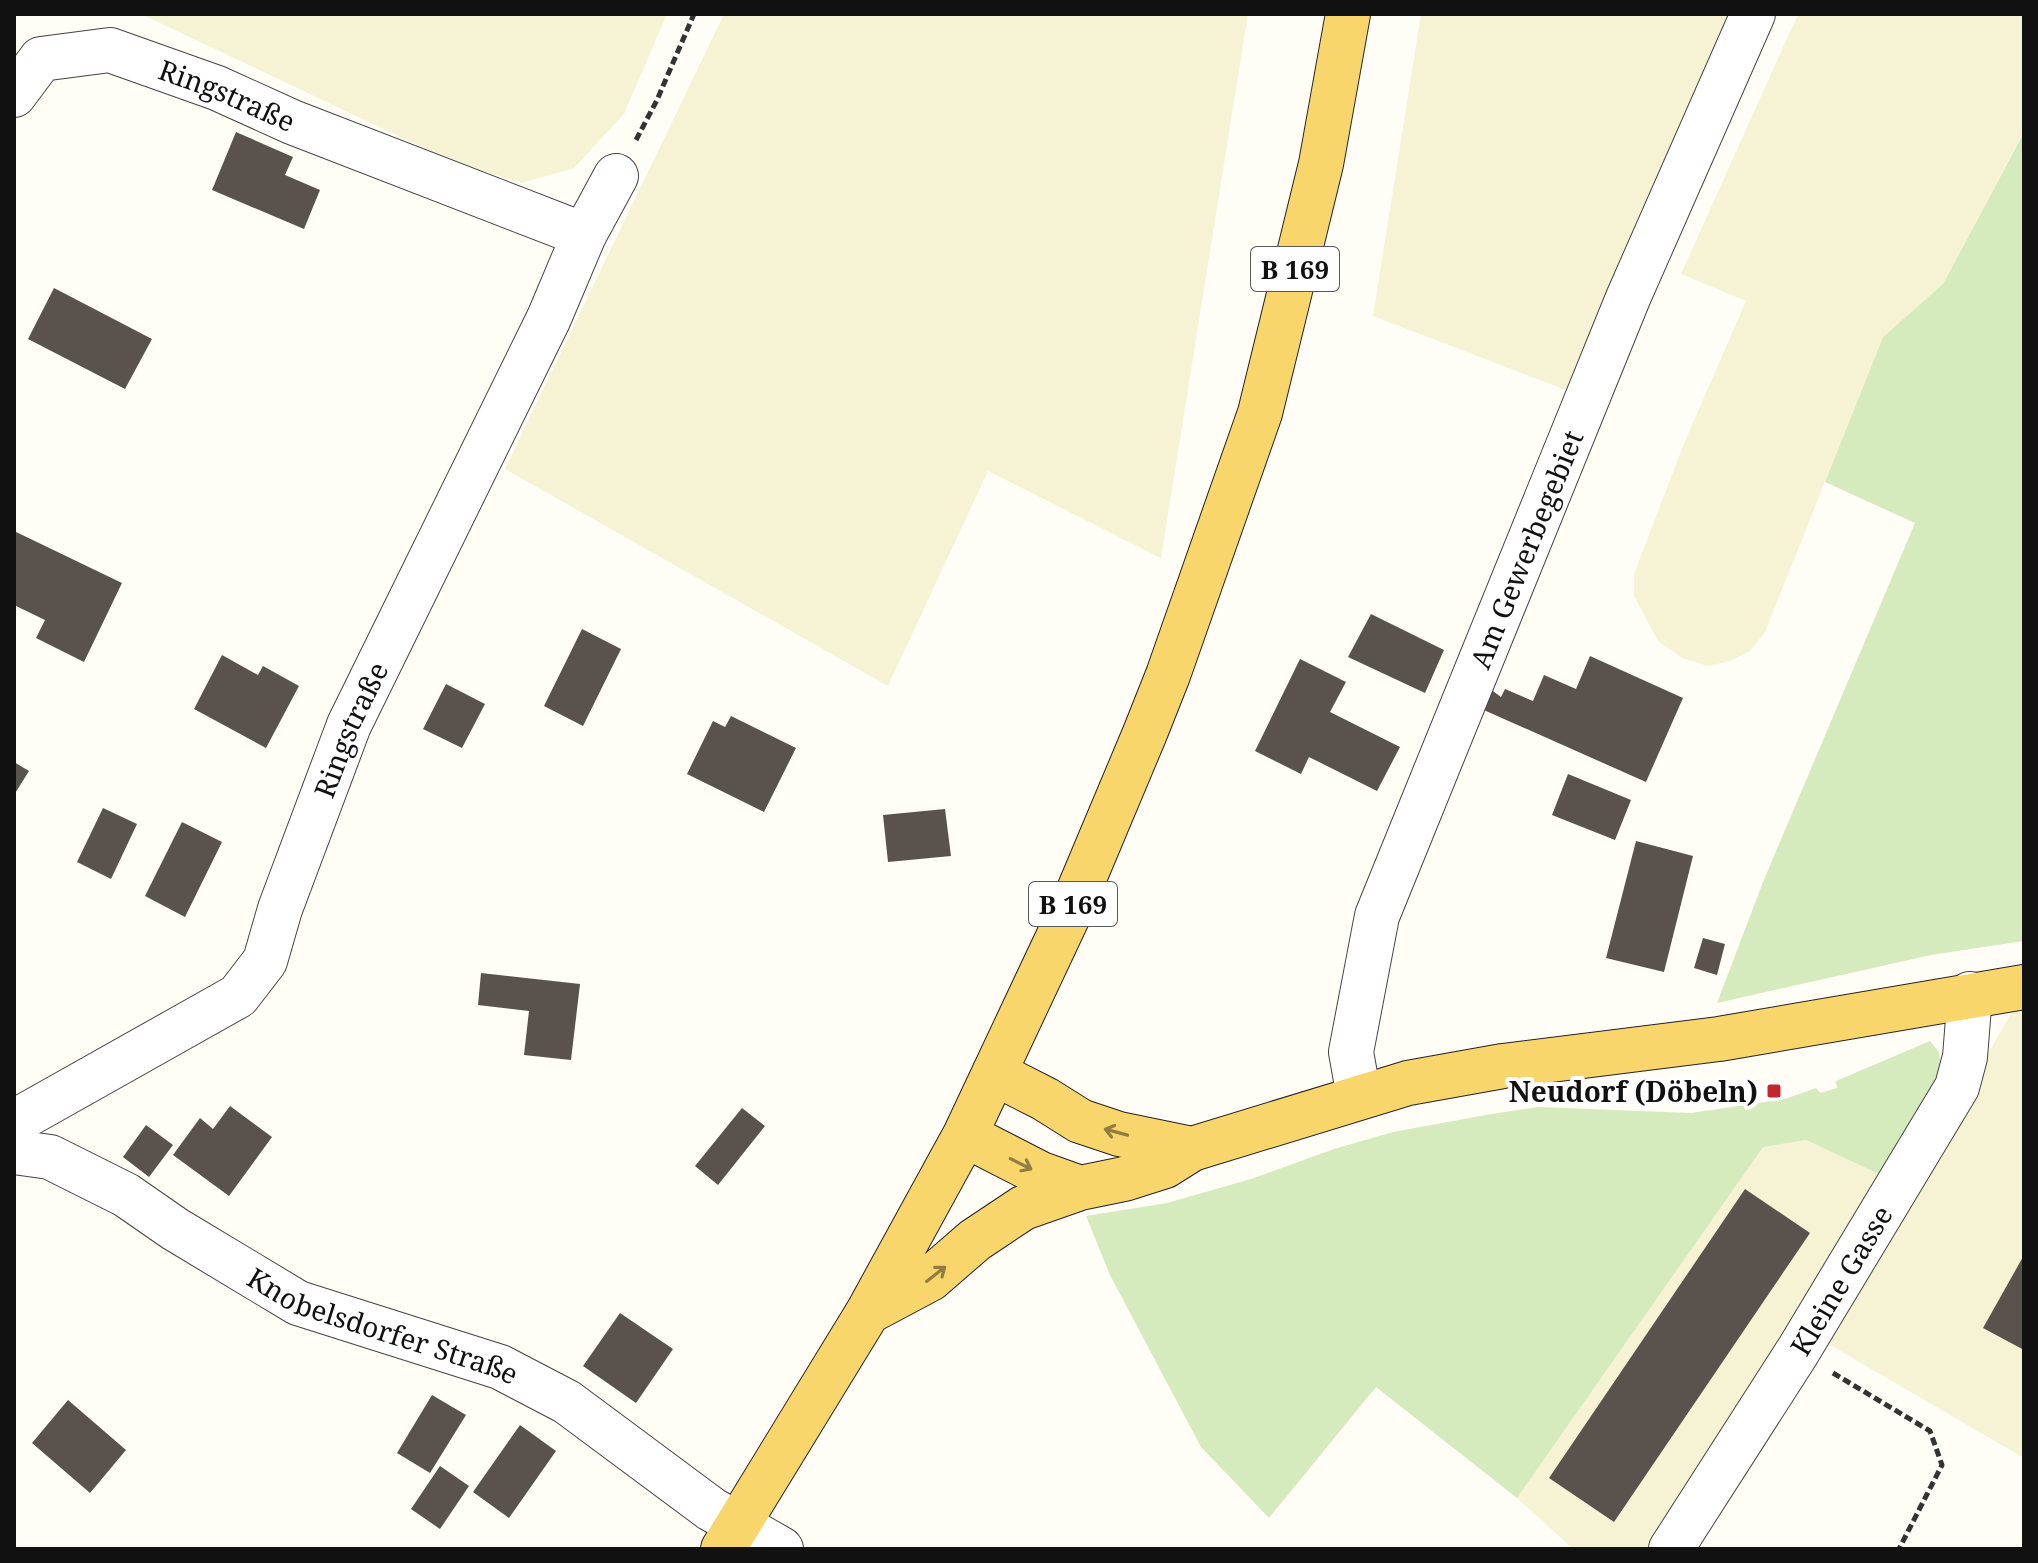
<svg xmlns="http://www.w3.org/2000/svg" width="2038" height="1563" viewBox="0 0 2038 1563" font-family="'Noto Serif',serif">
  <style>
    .farmland { fill: #f6f3d4 }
    .green { fill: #d5ebbd }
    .building { fill: #5a524d }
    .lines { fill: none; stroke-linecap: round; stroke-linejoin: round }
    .minor-casing { stroke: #444; stroke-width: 46 }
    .major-casing { stroke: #222; stroke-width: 46 }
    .path { stroke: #333; stroke-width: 5; stroke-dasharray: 8 4; stroke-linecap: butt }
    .minor { stroke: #fff; stroke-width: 44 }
    .major { stroke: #f9d66b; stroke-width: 44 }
    .oneway { stroke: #917d42 }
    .poi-dot { fill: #c4262e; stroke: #fff; stroke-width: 3 }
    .labels { text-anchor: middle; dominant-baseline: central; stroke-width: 8; stroke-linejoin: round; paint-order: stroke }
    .shield { fill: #fff; stroke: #585858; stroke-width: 2 }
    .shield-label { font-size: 26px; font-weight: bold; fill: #111 }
    .street-label { font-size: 28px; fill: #111; stroke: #fff }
    .poi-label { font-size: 28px; font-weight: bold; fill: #111; stroke: #fff; text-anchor: end }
  </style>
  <rect width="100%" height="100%" fill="#fffdf5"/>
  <!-- farmland -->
  <path class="farmland" d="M141,14H667L624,114L574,168L522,183L453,162Z
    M724,14H1248L1161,558L988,471L888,686L505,469Z
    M1421,14H1728L1566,390L1373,316Z
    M1798,14H2024V131L1943,284L1883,337L1765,632L1750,651L1730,661L1708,666L1682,658L1658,641L1634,596V574L1685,441L1746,301L1681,274Z
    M2024,1011V1458L1794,1324L1658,1549H1573L1517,1498L1763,1146L1806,1140L1883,1176L1907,1194L2012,1012Z"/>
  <!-- green -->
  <path class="green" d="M2022,136L2024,137V941L1931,955L1717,1003L1763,882L1915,523L1825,482L1883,337L1943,284Z
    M1930,1041L1939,1052L1942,1075L1883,1176L1806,1140L1763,1147L1517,1498L1376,1387L1269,1518L1201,1447L1110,1275L1086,1216L1167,1203L1251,1179L1334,1149L1393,1132L1486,1115L1538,1107L1691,1113L1785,1099L1816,1088L1820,1093L1837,1088L1836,1081Z"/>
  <!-- building -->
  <path class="building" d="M236,132L293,157L285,175L320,190L304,229L212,190Z
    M54,288L152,339L125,389L28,339Z
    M14,531L122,583L84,662L36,638L45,620L14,605Z
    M1371,614L1444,650L1425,693L1348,657Z
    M582,629L621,649L583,726L544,706Z
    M222,655L258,675L263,666L299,686L266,748L194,709Z
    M1590,656L1683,698L1646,782L1477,707L1486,686L1501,697L1505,689L1533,701L1544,675L1576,689Z
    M1300,659L1346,682L1330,712L1400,747L1377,791L1309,757L1301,774L1255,751Z
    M446,684L485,704L462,748L423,729Z
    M731,716L796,748L764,812L687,774L713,721L725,727Z
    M14,762L29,771L14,795Z
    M1568,774L1631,800L1615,840L1552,815Z
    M103,808L137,824L111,879L77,862Z
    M945,809L951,856L888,862L883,815Z
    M182,822L222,842L185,917L145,896Z
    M1636,841L1693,856L1664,972L1606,958Z
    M1703,938L1725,944L1717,975L1694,968Z
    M481,973L580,984L571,1060L524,1055L529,1011L478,1005Z
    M230,1106L272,1137L229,1196L173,1155L200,1118L213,1129Z
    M742,1108L765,1126L718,1185L695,1166Z
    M146,1125L173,1145L149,1177L123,1157Z
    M1745,1189L1810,1233L1614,1522L1549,1478Z
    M2024,1255V1350L1983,1328Z
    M620,1313L673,1349L636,1403L583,1366Z
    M432,1395L466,1415L430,1473L397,1453Z
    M68,1400L126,1450L90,1493L32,1443Z
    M520,1425L556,1451L509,1518L473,1492Z
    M440,1466L469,1486L440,1529L411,1509Z"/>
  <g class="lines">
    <!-- minor casing -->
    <g class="minor-casing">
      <g id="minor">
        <path id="s1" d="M14,95L41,59L110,50L217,88L292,122L584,235"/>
        <path id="s2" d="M1359,1097L1351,1052L1377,916L1628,298L1753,14"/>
        <path id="s3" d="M14,1122L238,996L265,961L280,909L349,725L549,318L584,235L616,176"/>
        <path id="s4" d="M14,1152L50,1157L126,1195L175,1229L298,1303L500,1367L567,1402L711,1509L781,1549"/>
        <path id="s5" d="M1671,1549L1798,1351L1957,1087L1965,1057L1970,994"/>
      </g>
    </g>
    <!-- major casing -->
    <g class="major-casing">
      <path id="major" d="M994,1073L1045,1099L1080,1121L1119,1134L1192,1149
        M965,1135L1041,1174L1080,1188
        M868,1312L930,1279L975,1240L1023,1208L1080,1188L1124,1179L1165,1166L1192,1149L1408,1083L1503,1066L1719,1039L2024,987
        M723,1549L868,1312L965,1135L1069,914L1145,733L1168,675L1260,413L1321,164L1348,14"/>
    </g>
    <!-- path -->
    <path class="path" d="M636,140L657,100L694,14
      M1833,1373L1930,1431L1942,1465L1899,1549"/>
    <!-- minor -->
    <use href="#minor" class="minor"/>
    <!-- major -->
    <use href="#major" class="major"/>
  </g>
  <!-- one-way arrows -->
  <defs><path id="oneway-shaft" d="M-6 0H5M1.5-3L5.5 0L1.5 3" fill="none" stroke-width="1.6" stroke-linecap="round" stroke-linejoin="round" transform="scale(2)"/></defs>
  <g class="oneway">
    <use href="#oneway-shaft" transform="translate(1116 1132) rotate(-165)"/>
    <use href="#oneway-shaft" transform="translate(1021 1164) rotate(27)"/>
    <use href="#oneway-shaft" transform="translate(936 1274) rotate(-38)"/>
  </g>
  <!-- markers -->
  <rect class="poi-dot" x="1766" y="1083" width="16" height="16" rx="4"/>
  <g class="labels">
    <!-- shield labels -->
    <g class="shield">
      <rect x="1251" y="247" width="88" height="44" rx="6"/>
      <rect x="1029" y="882" width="88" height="44" rx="6"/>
    </g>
    <g class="shield-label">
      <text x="1295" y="269">B 169</text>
      <text x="1073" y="904">B 169</text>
    </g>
    <!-- street labels -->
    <g class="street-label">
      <text stroke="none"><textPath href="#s1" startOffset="240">Ringstraße</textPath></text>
      <text stroke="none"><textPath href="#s2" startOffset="580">Am Gewerbegebiet</textPath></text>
      <text stroke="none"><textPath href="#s3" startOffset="548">Ringstraße</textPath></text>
      <text stroke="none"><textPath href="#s5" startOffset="318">Kleine Gasse</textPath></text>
      <text stroke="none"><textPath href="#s4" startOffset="412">Knobelsdorfer Straße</textPath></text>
    </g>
    <!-- poi labels -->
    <g class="poi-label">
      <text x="1758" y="1091">Neudorf (Döbeln)</text>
    </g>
  </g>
  <!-- border -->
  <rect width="2038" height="1563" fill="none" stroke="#111111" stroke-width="32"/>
</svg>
